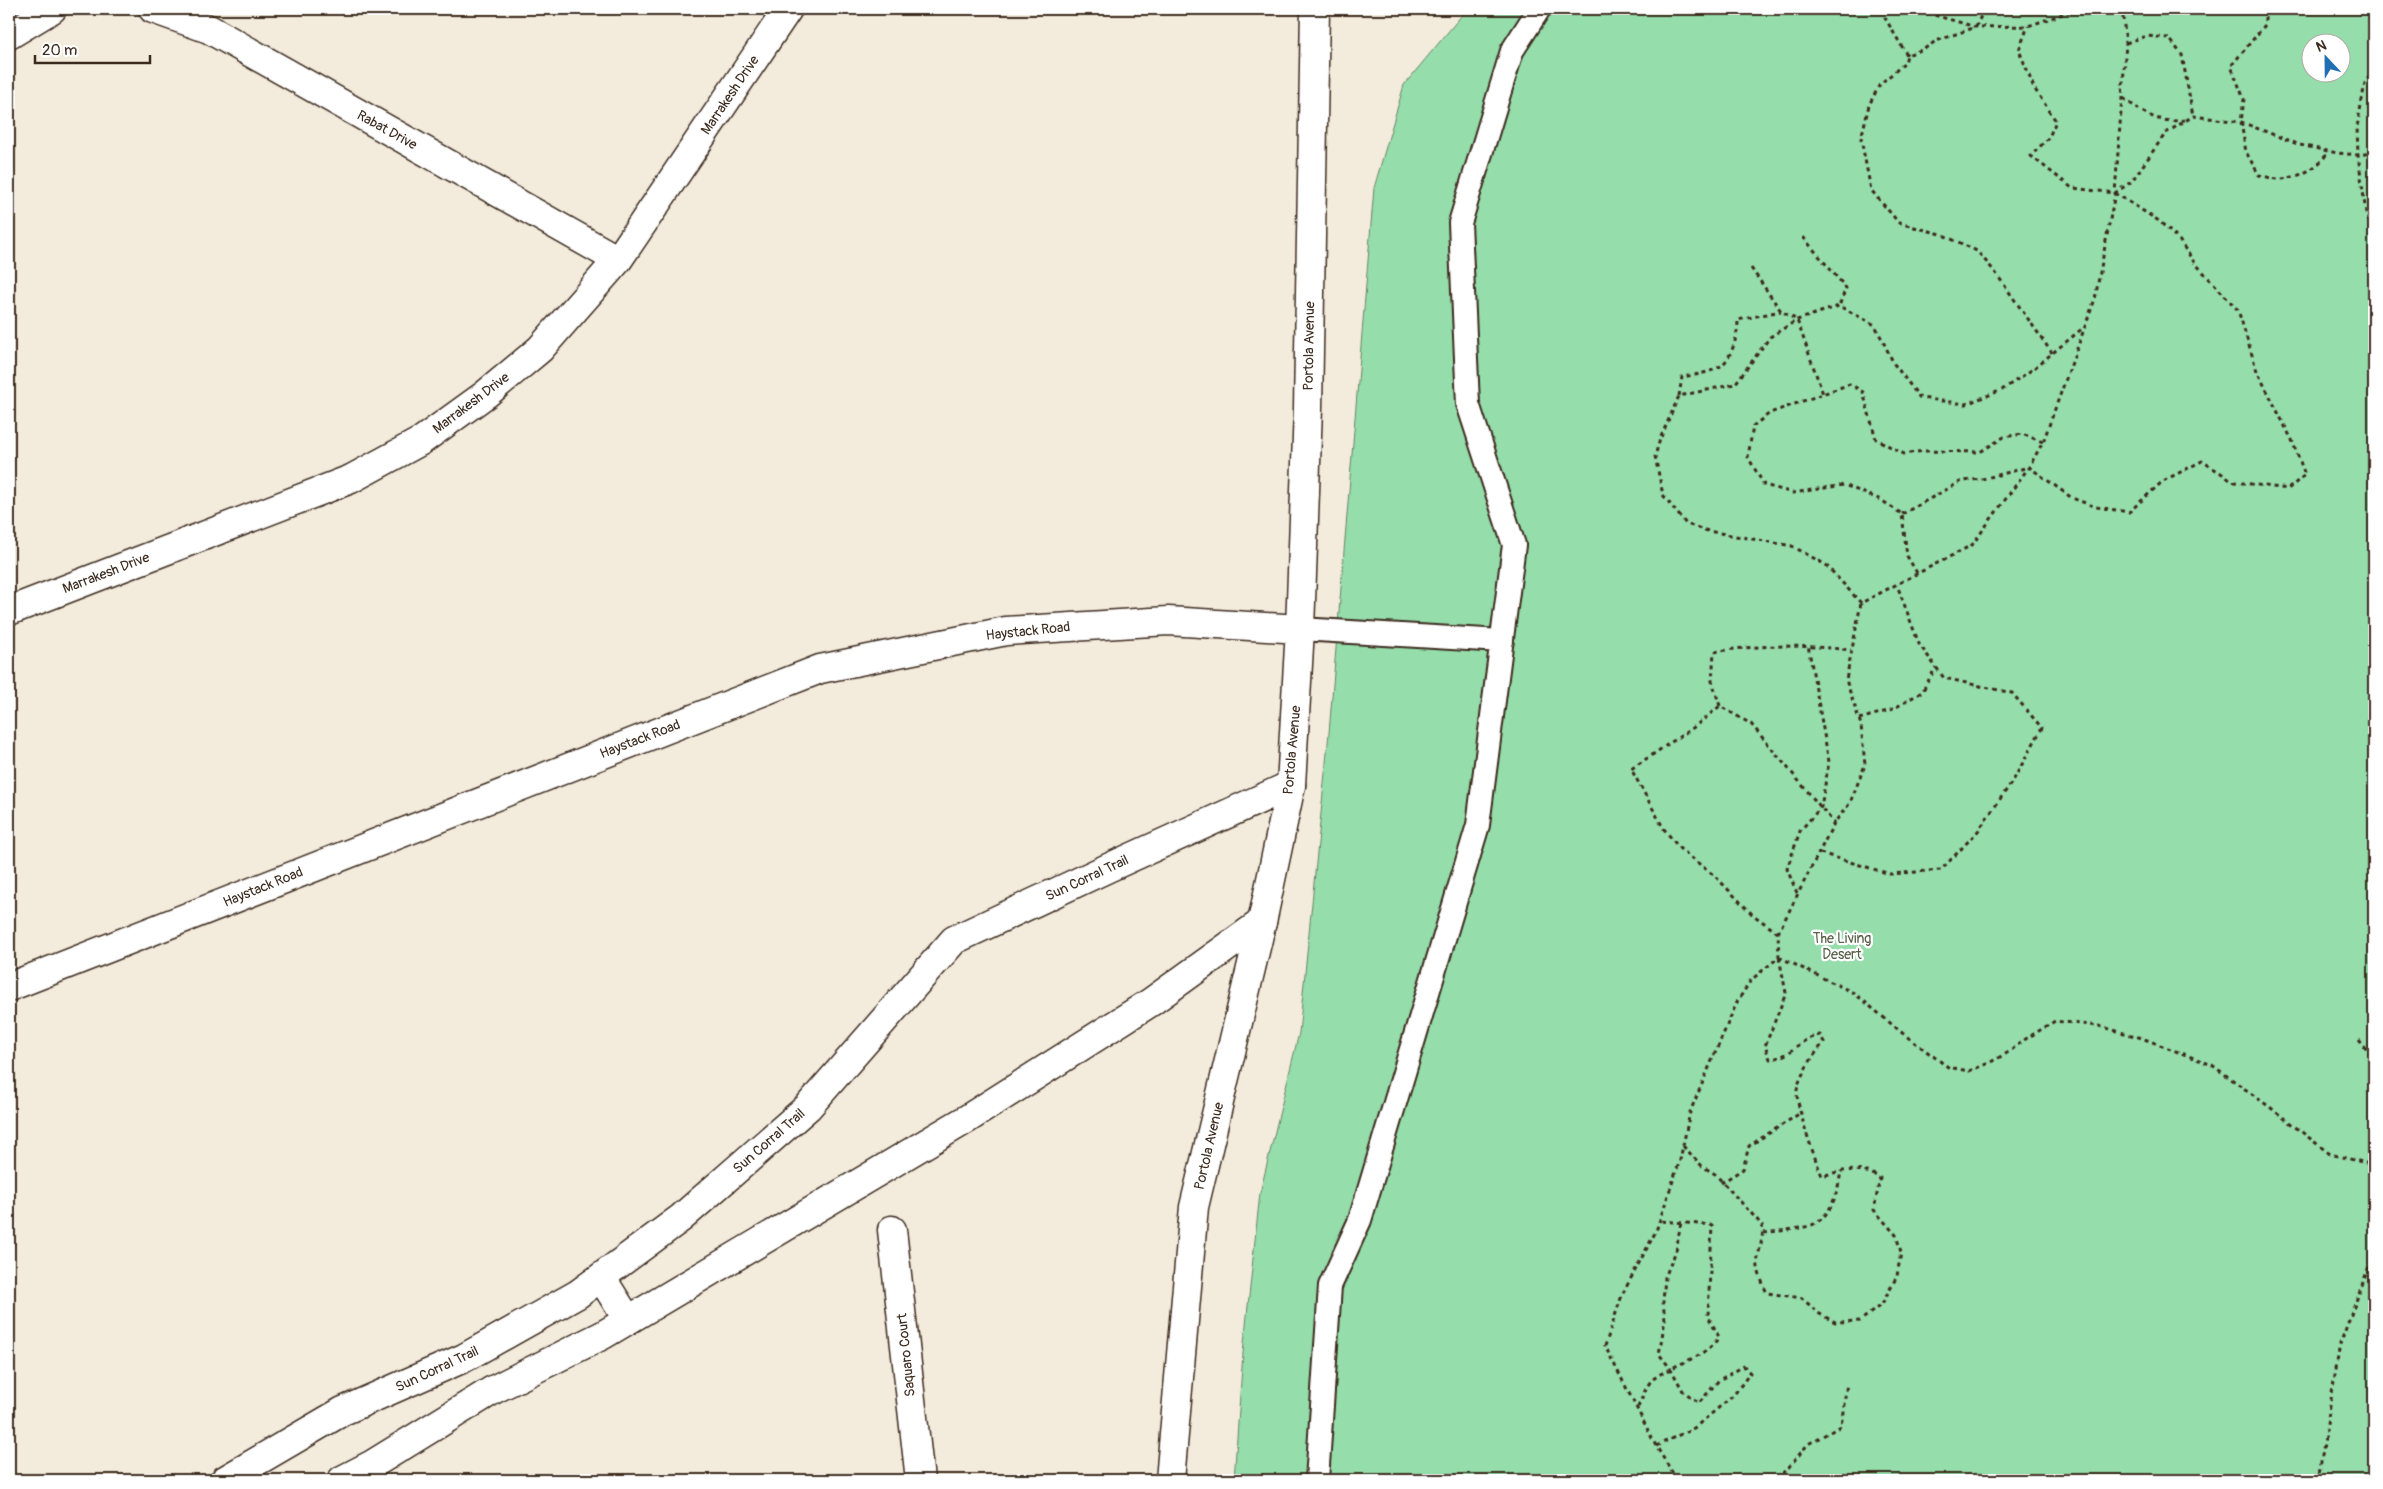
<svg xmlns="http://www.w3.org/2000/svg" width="2383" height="1489" viewBox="0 0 2383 1489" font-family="Pangolin,sans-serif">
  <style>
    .green { fill: #95ddab; stroke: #688464; fill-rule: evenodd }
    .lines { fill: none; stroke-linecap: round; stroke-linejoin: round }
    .lane-casing { stroke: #3b2a1e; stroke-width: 26 }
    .street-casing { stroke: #3b2a1e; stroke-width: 31 }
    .secondary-casing { stroke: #3b2a1e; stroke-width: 31 }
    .path { stroke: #3b2a1e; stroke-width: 3; stroke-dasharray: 4 4; stroke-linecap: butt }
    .lane { stroke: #fff; stroke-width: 22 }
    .street { stroke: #fff; stroke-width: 28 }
    .secondary { stroke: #fff; stroke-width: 28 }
    .labels { text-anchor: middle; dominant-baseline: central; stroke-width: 4.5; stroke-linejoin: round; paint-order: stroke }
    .street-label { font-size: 14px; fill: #3b2a1e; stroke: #fff }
    .park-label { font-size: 14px; fill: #566048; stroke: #fff }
  </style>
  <rect width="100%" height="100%" fill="#f3ebdc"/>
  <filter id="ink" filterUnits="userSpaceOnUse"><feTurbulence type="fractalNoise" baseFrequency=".02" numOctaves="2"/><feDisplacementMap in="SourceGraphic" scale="10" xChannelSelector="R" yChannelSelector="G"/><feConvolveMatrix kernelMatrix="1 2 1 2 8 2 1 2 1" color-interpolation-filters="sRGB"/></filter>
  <g filter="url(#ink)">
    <!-- green -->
    <path class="green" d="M1467,9H2374V1480H1234L1243,1353L1260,1193L1299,1033L1329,733L1374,188L1404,85ZM2310,42H2340V72H2310Z"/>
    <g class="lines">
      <!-- lane casing -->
      <g class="lane-casing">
        <path id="lane" d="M1300,629L1502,641
          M1317,1480L1330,1286L1360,1220L1478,825L1514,545L1468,404L1460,223L1512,51L1539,9"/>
      </g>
      <!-- street casing -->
      <g class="street-casing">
        <path id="street" d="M153,9L209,29L618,260
          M9,35L52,9
          M9,611L351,479L421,441L486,394L540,349L618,260L788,9
          M892,1230L920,1480
          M601,1277L628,1320
          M225,1480L343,1411L464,1358L578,1294L681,1218L808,1107L954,940L1108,868L1291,785
          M342,1480L373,1464L493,1390L603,1335L967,1119L1151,1002L1262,922"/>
      </g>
      <!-- secondary casing -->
      <g class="secondary-casing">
        <path id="secondary" d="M9,987L820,669L1006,631L1168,621L1300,629
          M1170,1480L1194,1207L1262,922L1291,785L1300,629L1308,408L1315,9"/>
      </g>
      <!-- path -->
      <path class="path" d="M1887,9L1885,18L1907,55
        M1920,9L1927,13L1976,27L2028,26L2077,9
        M1984,9L1976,27L1936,41L1924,49L1907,55L1905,63L1880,84L1869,105L1861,139L1871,190L1899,223L1941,234L1977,251L1995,272L2052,353
        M2122,9L2126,43L2115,193L2131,182L2166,133L2193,116L2241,122L2300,145L2337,153L2358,155L2374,153
        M2265,9V25L2231,66L2244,99L2241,122L2246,152L2259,175C2265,176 2272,179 2279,179C2297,179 2321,167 2328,151
        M2126,43L2146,36L2169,38L2182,55L2193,116
        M2374,69L2365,83L2357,127L2358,155L2366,213L2374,237
        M2123,98C2145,114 2157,124 2185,120
        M1803,237L1846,288L1839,306
        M1751,268L1781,311L1797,320L1823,394
        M1679,396L1682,377C1694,375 1713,373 1723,364C1733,355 1738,333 1738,320L1781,311
        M1902,514L1962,481L1982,479L2029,467L2072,498L2096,507L2129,512L2163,481L2202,461L2235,482L2288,489L2305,475L2292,440L2257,371L2238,310L2194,262L2179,240L2159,221L2115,193L2072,188L2031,156L2049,137L2056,121L2034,88L2019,50L2028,26
        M1917,573L1907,556L1902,514L1881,500L1844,485L1793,493L1764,485L1748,457L1753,426L1770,413L1850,384L1863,392L1876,439L1904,454L1924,451L1980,452L2004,437L2022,434L2043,442
        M1861,603L1826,565L1792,546L1708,531L1686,524L1663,495L1655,456L1660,439L1679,396L1735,384L1770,337L1797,320L1839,306L1875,325L1894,364L1920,398L1966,404L2002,390L2033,369L2083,328
        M1720,706L1712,681L1714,652C1760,644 1804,645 1851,650
        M1859,719L1891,710L1922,692L1936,667
        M1820,853L1890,874L1941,870L1978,831L2014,779L2042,728L2012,693L1944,678L1919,644L1897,585
        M1797,893L1787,869L1800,831L1821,807L1829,762L1808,645
        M1778,933L1752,914L1716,877L1680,849L1664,829L1631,769L1694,727L1720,706L1751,724L1834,823
        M1779,957L1854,993L1906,1036L1948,1067L1969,1071L1989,1063L2009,1052L2024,1040L2055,1021L2099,1026L2142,1038L2212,1065L2271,1108L2330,1154L2374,1165
        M2359,1040L2374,1059
        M1683,1146L1702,1166L1715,1174L1762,1225C1764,1236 1760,1246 1758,1257C1756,1269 1762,1282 1767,1293L1802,1298L1818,1313L1835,1322L1860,1321L1882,1304L1897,1276L1901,1252L1896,1235L1874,1210L1880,1178C1861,1166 1843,1170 1822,1176C1816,1162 1795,1104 1797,1090C1800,1074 1814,1055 1824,1042L1820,1035C1797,1039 1793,1057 1770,1059L1765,1046L1786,993L1779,957
        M1721,1183L1743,1169L1749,1146L1802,1112
        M1764,1233C1775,1231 1805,1229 1814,1224C1833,1214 1838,1190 1841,1171
        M1638,1407C1642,1399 1646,1385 1653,1379C1674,1363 1705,1359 1719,1337L1708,1316L1712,1225L1660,1221
        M1656,1446L1694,1428L1733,1396L1750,1373L1744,1366L1719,1380L1699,1403L1683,1391L1671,1369L1659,1354L1665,1320L1663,1302L1665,1277L1676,1251L1681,1222
        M1677,1480L1656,1446L1605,1346L1622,1295L1656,1231L1680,1160L1690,1112L1737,1002L1751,980L1779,957L1778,933L1834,823L1850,803L1865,765L1861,725L1846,680L1861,603L1972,545L2029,467L2043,442L2095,299L2115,193
        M1778,1480L1808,1444L1841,1426L1847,1383
        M2318,1480L2340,1344L2374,1253"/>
      <!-- lane -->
      <use href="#lane" class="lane"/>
      <!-- street -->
      <use href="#street" class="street"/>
      <!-- secondary -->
      <use href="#secondary" class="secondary"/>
    </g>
  </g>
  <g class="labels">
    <!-- street labels -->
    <g class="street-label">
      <text transform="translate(730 95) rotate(-56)">Marrakesh Drive</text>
      <text transform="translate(387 130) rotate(29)">Rabat Drive</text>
      <text transform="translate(1309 346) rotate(-89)">Portola Avenue</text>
      <text transform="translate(471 403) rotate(-37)">Marrakesh Drive</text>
      <text transform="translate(106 573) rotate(-21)">Marrakesh Drive</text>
      <text transform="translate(1028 631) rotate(-6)">Haystack Road</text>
      <text transform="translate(640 739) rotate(-21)">Haystack Road</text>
      <text transform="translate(1292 750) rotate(-85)">Portola Avenue</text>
      <text transform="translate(1087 878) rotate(-25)">Sun Corral Trail</text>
      <text transform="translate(263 887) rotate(-22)">Haystack Road</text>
      <text transform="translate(769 1141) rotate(-41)">Sun Corral Trail</text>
      <text transform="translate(1209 1146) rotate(-77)">Portola Avenue</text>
      <text transform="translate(906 1355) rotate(-96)">Saquaro Court</text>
      <text transform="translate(437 1369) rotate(-25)">Sun Corral Trail</text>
    </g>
    <!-- park labels -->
    <g class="park-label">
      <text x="1842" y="938">The Living<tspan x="1842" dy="16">Desert</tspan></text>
    </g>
  </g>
  <!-- margin -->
  <rect width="2383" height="1489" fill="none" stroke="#fff" stroke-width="30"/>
  <rect x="15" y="15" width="2353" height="1459" fill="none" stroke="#3b2a1e" stroke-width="2" filter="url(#ink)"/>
  <!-- north arrow -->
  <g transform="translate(2326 58) rotate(338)"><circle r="24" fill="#ffffff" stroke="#b1aaa5"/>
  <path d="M0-4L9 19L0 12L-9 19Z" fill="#1f6fb2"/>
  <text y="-8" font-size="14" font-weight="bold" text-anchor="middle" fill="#3b2a1e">N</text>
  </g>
  <!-- scale -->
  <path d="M35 55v8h115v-8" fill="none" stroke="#3b2a1e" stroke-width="2.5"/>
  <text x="42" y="55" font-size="15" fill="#3b2a1e" stroke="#ffffff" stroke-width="4" paint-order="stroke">20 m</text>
</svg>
